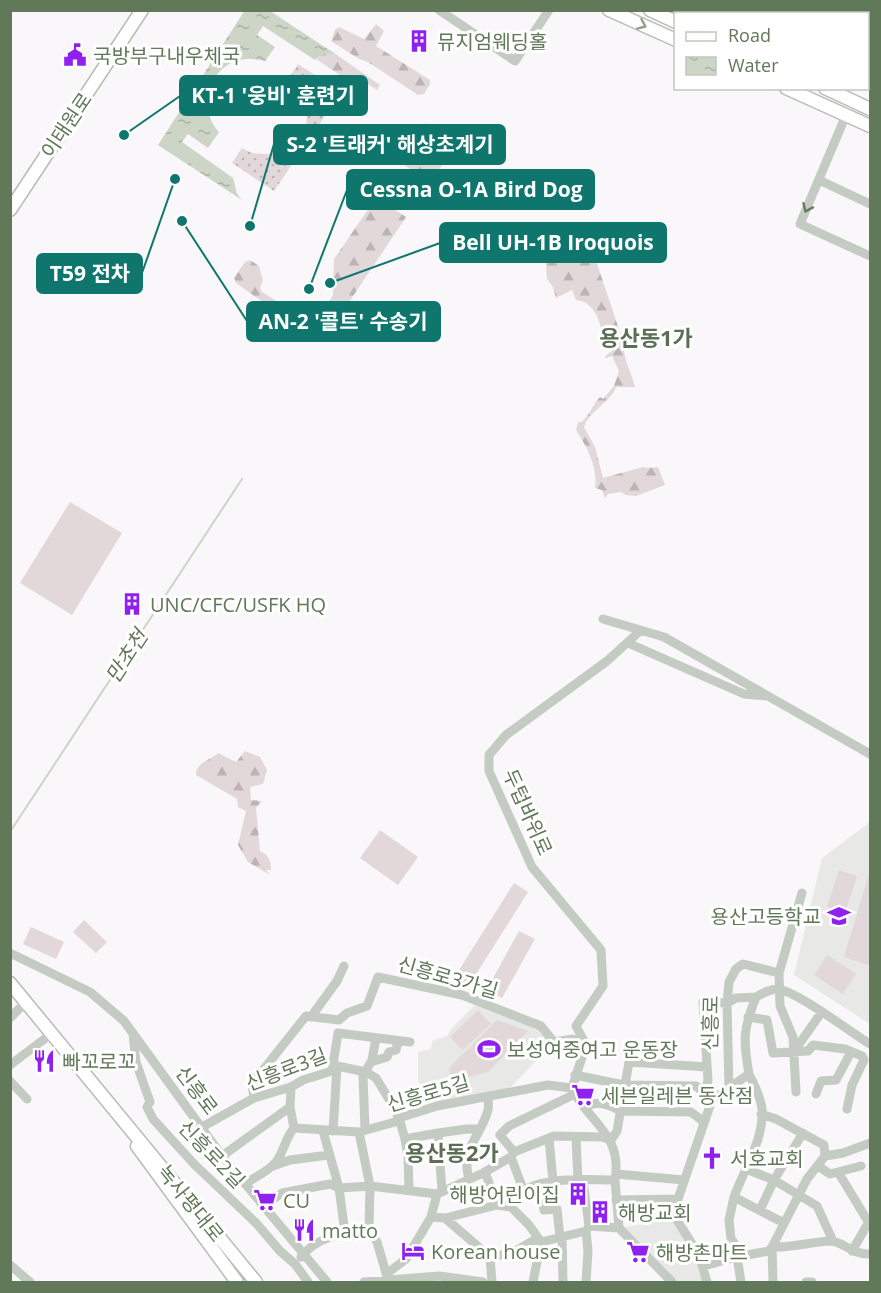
<svg xmlns="http://www.w3.org/2000/svg" width="881" height="1293" viewBox="0 0 881 1293" font-family="'Open Sans','Noto Sans KR',sans-serif">
  <style>
    .built { fill: #e8e8e7 }
    .grass { fill: url(#grass-dots) }
    .forest { fill: url(#forest-firs) }
    .pitch { fill: #e2d8d9 }
    .water { fill: url(#water-ripples) }
    .lines { fill: none; stroke-linecap: round; stroke-linejoin: round }
    .stream { stroke: #ccd5c6; stroke-width: 2 }
    .major-casing { stroke: #b6beb3; stroke-width: 15 }
    .minor { stroke: #c4cbc2; stroke-width: 9 }
    .major { stroke: #fff; stroke-width: 12 }
    .oneway { stroke: #90a08b }
    .oneway2 { stroke: #667c5e }
    .labels { text-anchor: middle; dominant-baseline: central; stroke-width: 6; stroke-linejoin: round; paint-order: stroke }
    .poi-label { font-size: 20px; fill: #617859; stroke: #fff; text-anchor: start }
    .street-label { font-size: 20px; fill: #617859; stroke: #fff }
    .water-label { font-size: 21px; font-style: italic; fill: #657658; stroke: #fff }
    .quarter-label { font-size: 22px; font-weight: bold; fill: #5b6f55; stroke: #fff }
    .leader { fill: none; stroke: #0f766e; stroke-width: 2 }
    .callout-dot { fill: #0f766e; stroke: #fff; stroke-width: 2 }
    .callout { fill: #0f766e; stroke: #0f766e; stroke-width: 2 }
    .callout-label { font-size: 21px; text-anchor: middle; font-weight: bold; fill: #fff }
  </style>
  <defs>
    <pattern id="grass-dots" width="8" height="8" patternUnits="userSpaceOnUse" patternTransform="scale(1.5)"><rect width="8" height="8" fill="#e2d8d9"/><path d="M2 2h.1M6 6h.1" fill="none" stroke="#bbb4b3" stroke-width="1.8" stroke-linecap="round"/></pattern>
    <pattern id="forest-firs" width="22" height="20" patternUnits="userSpaceOnUse" patternTransform="scale(1.5)"><rect width="22" height="20" fill="#e2d8d9"/><path d="M5 1l3.5 6h-7zM16 11l3.5 6h-7z" fill="#bbb4b3"/></pattern>
    <pattern id="water-ripples" width="26" height="14" patternUnits="userSpaceOnUse" patternTransform="scale(1.5)"><rect width="26" height="14" fill="#ccd5c6"/><path d="M2 4q2-2 4 0t4 0M15 11q2-2 4 0t4 0" fill="none" stroke="#a9b2a4"/></pattern>
  </defs>
  <rect width="100%" height="100%" fill="#f9f7f9"/>
  <!-- built -->
  <path class="built" d="M870,822V1024L794,975L822,858Z
    M475,1005L542,1031L553,1043L511,1087L436,1105L418,1081V1052L431,1049L432,1041L447,1036L451,1029Z
    M656,1222H675L697,1257L705,1282H678L624,1227Z"/>
  <!-- grass -->
  <path class="grass" d="M298,64L341,92L316,129L306,123C310,104 305,87 290,76Z
    M291,144L301,151L274,191L232,163L242,148C258,158 276,155 291,144Z"/>
  <!-- forest -->
  <path class="forest" d="M376,24L384,31L376,46L430,80V84L424,94L418,95L368,62L359,59L331,41L335,30L339,27L364,39Z
    M327,53L337,55L380,85L377,90L363,81L358,87L316,59L319,56Z
    M424,123L456,144L430,183L400,162V159Z
    M376,198L406,217L325,338L315,339L236,283L234,278L245,262L250,260L259,266L263,280L260,288L262,292L304,318L317,320L333,295L334,259Z
    M612,231L629,263H627L617,251L610,254L606,248L593,252L624,344C622,357 632,374 635,387H616C610,403 589,411 584,427L595,447L603,478L643,467L647,468L658,467L665,485L636,496L626,495L621,492L608,494L605,498L602,490L595,488C598,467 587,447 576,430L578,422H582C590,414 592,406 600,397L603,399L614,386L619,371L612,356L606,358L605,356L612,351C609,346 603,339 602,333C600,320 593,301 576,300L572,290L556,298L553,287L547,279L546,263L536,248L542,242L560,255C563,255 565,253 568,253C574,253 576,258 586,256Z
    M245,751L260,757L267,770L263,784L250,787L251,800L262,801L256,808L260,851C269,855 271,861 271,870H266L270,875L248,862L238,845L246,811L238,807L237,799L196,775C196,762 210,761 218,753L236,762Z"/>
  <!-- pitch -->
  <path class="pitch" d="M70,502L122,533L72,615L20,583Z
    M380,830L418,857L398,885L360,858Z
    M839,870L857,876L845,913L827,907Z
    M870,870V966L844,957Z
    M514,883L528,892L468,987L454,978Z
    M84,920L107,942L96,953L73,932Z
    M31,927L64,942L56,959L23,944Z
    M519,931L535,939L502,998L487,989Z
    M827,955L856,974L843,994L814,975Z
    M478,1010L491,1024L463,1050L450,1037Z
    M497,1020L528,1031L488,1072L452,1081L449,1068Z"/>
  <!-- water -->
  <path class="water" d="M245,10L270,11L337,55C328,53 321,53 315,60L263,26L257,35L275,47L265,61C256,59 245,58 236,61C207,71 198,110 219,132L208,148L188,134L182,142L233,178L237,194L242,200L158,145Z"/>
  <g class="lines">
    <!-- stream -->
    <path class="stream" d="M10,832L242,479"/>
    <!-- major casing -->
    <g class="major-casing">
      <path id="major" d="M609,10L676,40
        M650,10L676,22
        M786,88L870,126
        M825,88L870,109
        M10,210L142,10
        M10,983L256,1282
        M137,1146L237,1282"/>
    </g>
    <!-- minor -->
    <path class="minor" d="M439,10L515,61L549,10
      M846,115L800,224L870,256
      M819,180L870,204
      M603,619L664,637L870,754
      M628,643L744,694L768,696
      M10,953L90,992L124,1021L222,1156L327,1282
      M311,1017L337,981L344,966
      M748,1017L767,1020L773,1053L808,1051L813,1045L845,1049L862,1056L864,1060L852,1085L847,1109
      M10,1018L25,1003
      M133,1034L136,1062L150,1102L147,1107L153,1119L194,1164L256,1223L280,1251L295,1264L308,1282
      M586,1045L576,1026L603,986L601,950L532,867L489,771V755L506,735L607,661L640,631
      M586,1045L572,1088C588,1122 623,1134 615,1180L619,1228L672,1282
      M795,1050L821,1013
      M371,1062L387,1057L389,1052L396,1050L397,1045L401,1041
      M10,1065L51,1034
      M332,1071L338,1033L410,1042
      M749,1074C754,1085 761,1097 762,1109C764,1140 744,1169 734,1197L784,1223
      M575,1075L624,1085L696,1086L709,1097
      M10,1081L27,1099
      M729,1089L727,1003L729,982L736,969L743,964L779,973
      M796,1092L793,1037L780,1006L779,973L802,893
      M705,1093L708,1080L703,1002L727,1003L736,998L756,997
      M816,1094L821,1081L836,1080L851,1052
      M254,1098L252,1084L306,1016L339,1020L347,1013L367,1006L378,977L462,995L541,1026L554,1042L573,1039L586,1045
      M586,1107C596,1100 610,1104 620,1111L691,1112L704,1122
      M761,1114L776,1119L824,1145L825,1156
      M202,1127L254,1098L291,1087L303,1080L332,1071L337,1066L366,1072L376,1078L390,1101L399,1118L405,1139L408,1157L409,1190
      M294,1128L359,1132L395,1122L399,1118L437,1106L548,1085L572,1088
      M365,1129L363,1076L372,1060L376,1038
      M323,1131L339,1188L345,1233
      M333,1131L337,1066
      M359,1132L370,1186L369,1229L377,1242L388,1280
      M549,1138L553,1182
      M576,1138L578,1180L584,1188L589,1226
      M405,1139L438,1133
      M514,1152L500,1135L509,1126L575,1094
      M222,1156L290,1107
      M511,1157L523,1189
      M273,1166L290,1160L329,1155
      M818,1166L830,1174L861,1166
      M746,1169L774,1180L817,1206L833,1241
      M485,1172L497,1205
      M838,1172L869,1223
      M616,1174L684,1180
      M469,1179C460,1148 481,1137 488,1110C489,1106 488,1100 488,1096
      M245,1184C255,1177 269,1171 276,1162C284,1152 285,1138 294,1128L290,1107L291,1087
      M540,1184L544,1210L557,1209L560,1238
      M442,1192L438,1133L467,1129H479
      M734,1197L729,1220L731,1239L735,1244L741,1282
      M616,1200L678,1199
      M263,1206L282,1193L330,1184L339,1188L370,1186L437,1194L483,1173L511,1157L514,1152L554,1136L602,1137L611,1140L617,1131L629,1062L707,1067
      M511,1207L529,1225L541,1242L533,1282
      M760,1210L774,1180L803,1133
      M431,1217L445,1218L497,1205L511,1207L512,1198C539,1175 582,1180 615,1180
      M445,1218L490,1257L512,1253L534,1240L541,1242L586,1231L589,1226L619,1228
      M586,1231L588,1251L586,1282
      M562,1237L563,1282
      M852,1251L870,1220
      M301,1257C317,1236 344,1233 369,1229
      M490,1257L492,1282
      M10,1265L30,1282
      M704,1266L736,1257L769,1251L772,1247C792,1248 810,1242 830,1241C843,1241 852,1255 870,1254
      M388,1280L389,1272L406,1259L431,1217L437,1194
      M364,1282L439,1276L483,1282
      M707,1282L699,1255L677,1220L678,1199L712,1100L749,1074C743,1040 743,1029 756,997C763,993 770,989 778,989C796,991 852,1033 870,1044
      M773,1282L772,1247L807,1179L825,1156L843,1153L870,1143
      M806,1282H812"/>
    <!-- major -->
    <use href="#major" class="major"/>
  </g>
  <!-- one-way arrows -->
  <defs><path id="oneway-chevron" d="M-2-3.5L2.5 0L-2 3.5" fill="none" stroke-width="1.6" stroke-linecap="round" stroke-linejoin="round" transform="scale(1.5)"/></defs>
  <use class="oneway" href="#oneway-chevron" transform="translate(642 25) rotate(24)"/>
  <use class="oneway2" href="#oneway-chevron" transform="translate(807 208) rotate(114)"/>
  <!-- icons -->
  <defs>
    <g id="building-bare" transform="scale(1.8)"><path d="M-4-6H4V6H1V3H-1V6H-4ZM-2.5-4.3h1.7v1.8h-1.7ZM.8-4.3h1.7v1.8H.8ZM-2.5-1h1.7V.8h-1.7ZM.8-1h1.7V.8H.8Z" fill="#9020f0" stroke="#fff" stroke-width="2.5" paint-order="stroke"/></g>
    <g id="civic-bare" transform="scale(1.8)"><path d="M-.6-6.5H3V-4.5H.6V-3L4-1V1h2V6H-6V1h2V-1L-.6-3ZM-1.2 2.5V6h2.4V2.5Z" fill="#9020f0" stroke="#fff" stroke-width="2.5" paint-order="stroke"/></g>
    <g id="school-bare" transform="scale(1.8)"><path d="M0-5L7-2L0 1L-7-2ZM-4 1L0 2.5L4 1V4Q0 6-4 4Z" fill="#9020f0" stroke="#fff" stroke-width="2.5" paint-order="stroke"/></g>
    <g id="stadium-bare" transform="scale(1.8)"><path d="M0-5a6.5 5 0 1 0 0 10a6.5 5 0 1 0 0-10ZM-3.5-1.8h7v3.6h-7Z" fill="#9020f0" stroke="#fff" stroke-width="2.5" paint-order="stroke"/></g>
    <g id="restaurant-bare" transform="scale(1.8)"><path d="M-5-6h1v4h1v-4h1v4h1v-4h1v5L-1.5 .5V6h-2V.5L-5-1ZM5-6V6H3V1.5H1.5Q1.5-4 5-6Z" fill="#9020f0" stroke="#fff" stroke-width="2.5" paint-order="stroke"/></g>
    <g id="supermarket-bare" transform="scale(1.8)"><path d="M-6-5.5h2.5l.6 2H6L4.5 2H-2.5L-4.4-4H-6ZM-1.5 3.2a1.3 1.3 0 1 0 .1 0ZM3 3.2a1.3 1.3 0 1 0 .1 0Z" fill="#9020f0" stroke="#fff" stroke-width="2.5" paint-order="stroke"/></g>
    <g id="church-bare" transform="scale(1.8)"><path d="M-1.2-6h2.4v3.5h3.3v2.4h-3.3V6h-2.4V-.1h-3.3v-2.4h3.3Z" fill="#9020f0" stroke="#fff" stroke-width="2.5" paint-order="stroke"/></g>
    <g id="hotel-bare" transform="scale(1.8)"><path d="M-6-4.5h1.5V1H6V5H4.5V3h-9V5H-6ZM-4 0a1.8 1.8 0 1 1 3.6 0ZM.5 0V-2.5h3Q6-2.5 6 0Z" fill="#9020f0" stroke="#fff" stroke-width="2.5" paint-order="stroke"/></g>
  </defs>
  <g fill-rule="evenodd">
    <use href="#building-bare" x="419" y="41"/>
    <use href="#civic-bare" x="75" y="55"/>
    <use href="#building-bare" x="132" y="604"/>
    <use href="#school-bare" x="839" y="916"/>
    <use href="#stadium-bare" x="489" y="1049"/>
    <use href="#restaurant-bare" x="44" y="1061"/>
    <use href="#supermarket-bare" x="583" y="1095"/>
    <use href="#church-bare" x="712" y="1158"/>
    <use href="#building-bare" x="578" y="1194"/>
    <use href="#supermarket-bare" x="265" y="1200"/>
    <use href="#building-bare" x="600" y="1212"/>
    <use href="#restaurant-bare" x="304" y="1230"/>
    <use href="#hotel-bare" x="413" y="1251"/>
    <use href="#supermarket-bare" x="638" y="1252"/>
  </g>
  <g class="labels">
    <!-- poi labels -->
    <g class="poi-label">
      <text x="437" y="41">뮤지엄웨딩홀</text>
      <text x="93" y="55">국방부구내우체국</text>
      <text x="150" y="604">UNC/CFC/USFK HQ</text>
      <text x="821" y="916" text-anchor="end">용산고등학교</text>
      <text x="507" y="1049">보성여중여고 운동장</text>
      <text x="62" y="1061">빠꼬로꼬</text>
      <text x="601" y="1095">세븐일레븐 동산점</text>
      <text x="730" y="1158">서호교회</text>
      <text x="560" y="1194" text-anchor="end">해방어린이집</text>
      <text x="283" y="1200">CU</text>
      <text x="618" y="1212">해방교회</text>
      <text x="322" y="1230">matto</text>
      <text x="431" y="1251">Korean house</text>
      <text x="656" y="1252">해방촌마트</text>
    </g>
    <!-- street labels -->
    <g class="street-label">
      <text transform="translate(66 125) rotate(-56)">이태원로</text>
      <text transform="translate(528 812) rotate(66)">두텁바위로</text>
      <text transform="translate(448 977) rotate(16)">신흥로3가길</text>
      <text transform="translate(710 1023) rotate(-89)">신흥로</text>
      <text transform="translate(286 1069) rotate(-21)">신흥로3길</text>
      <text transform="translate(197 1090) rotate(53)">신흥로</text>
      <text transform="translate(428 1093) rotate(-16)">신흥로5길</text>
      <text transform="translate(212 1154) rotate(46)">신흥로2길</text>
      <text transform="translate(191 1203) rotate(51)">녹사평대로</text>
    </g>
    <!-- water labels -->
    <g class="water-label">
      <text transform="translate(126 656) rotate(-57)">만초천</text>
    </g>
    <!-- quarter labels -->
    <g class="quarter-label">
      <text x="646" y="337">용산동1가</text>
      <text x="452" y="1152">용산동2가</text>
    </g>
  </g>
  <!-- callouts -->
  <path class="leader" d="M124 135L180 96M250 226L274 144M309 289L347 190M330 283L440 243M175 179L142 273M182 221L247 321"/>
  <g class="callout-dot">
    <circle cx="124" cy="135" r="6"/>
    <circle cx="250" cy="226" r="6"/>
    <circle cx="309" cy="289" r="6"/>
    <circle cx="330" cy="283" r="6"/>
    <circle cx="175" cy="179" r="6"/>
    <circle cx="182" cy="221" r="6"/>
  </g>
  <g class="callout">
    <rect x="180" y="76" width="187" height="39" rx="6"/>
    <rect x="274" y="125" width="231" height="39" rx="6"/>
    <rect x="347" y="170" width="247" height="39" rx="6"/>
    <rect x="440" y="223" width="226" height="39" rx="6"/>
    <rect x="37" y="254" width="105" height="39" rx="6"/>
    <rect x="247" y="302" width="193" height="39" rx="6"/>
  </g>
  <g class="callout-label">
    <text x="273" y="103">KT-1 '웅비' 훈련기</text>
    <text x="390" y="152">S-2 '트래커' 해상초계기</text>
    <text x="471" y="197">Cessna O-1A Bird Dog</text>
    <text x="553" y="250">Bell UH-1B Iroquois</text>
    <text x="90" y="281">T59 전차</text>
    <text x="343" y="329">AN-2 '콜트' 수송기</text>
  </g>
  <!-- border -->
  <rect width="881" height="1293" fill="none" stroke="#617859" stroke-width="24"/>
  <!-- legend -->
  <rect x="674" y="12" width="195" height="78" fill="#ffffff" stroke="#c0c9bd" stroke-width="1.5"/>
  <rect x="686" y="32" width="30" height="9" fill="#ffffff" stroke="#c0c9bd" stroke-width="1.5"/>
  <text x="728" y="42" font-size="18" fill="#617859">Road</text>
  <rect x="686" y="57" width="30" height="18" fill="url(#water-ripples)" stroke="#c0c9bd" stroke-width="1.5"/>
  <text x="728" y="72" font-size="18" fill="#617859">Water</text>
</svg>
